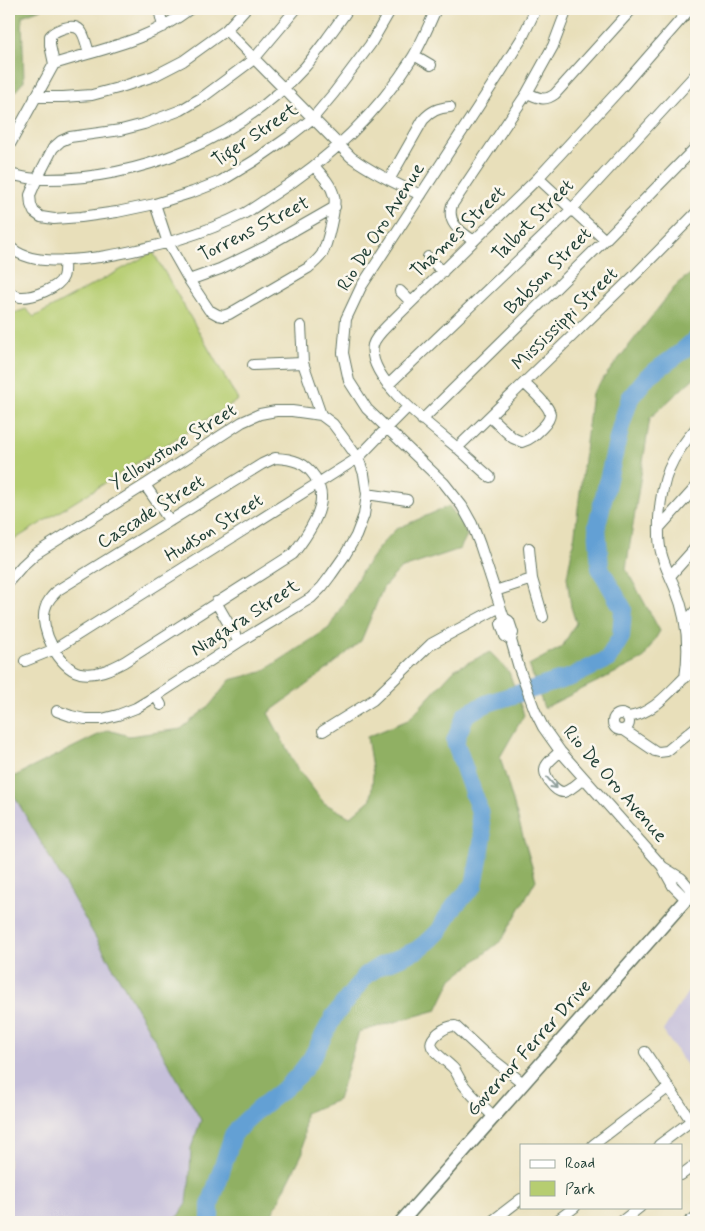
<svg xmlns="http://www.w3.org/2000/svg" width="705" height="1231" viewBox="0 0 705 1231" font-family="Mynerve,sans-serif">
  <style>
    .industrial { fill: #c6c0da }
    .green { fill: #b6cd71; stroke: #6a8552 }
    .forest { fill: #90b063; stroke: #58764c }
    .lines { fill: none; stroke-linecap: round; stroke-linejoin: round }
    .river { stroke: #63a0d4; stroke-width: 18 }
    .minor-casing { stroke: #657663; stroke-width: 12 }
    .major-casing { stroke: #657663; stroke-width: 15 }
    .minor { stroke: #fff; stroke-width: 10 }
    .major { stroke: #fff; stroke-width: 12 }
    .oneway { stroke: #8f9e9a }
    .labels { text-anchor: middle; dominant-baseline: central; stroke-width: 5; stroke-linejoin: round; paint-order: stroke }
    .street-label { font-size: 19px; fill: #1f3d34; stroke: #fbf7ec }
  </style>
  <rect width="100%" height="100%" fill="#fbf7ec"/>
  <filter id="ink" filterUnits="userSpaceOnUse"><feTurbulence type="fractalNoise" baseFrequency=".02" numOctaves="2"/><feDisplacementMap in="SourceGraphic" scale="10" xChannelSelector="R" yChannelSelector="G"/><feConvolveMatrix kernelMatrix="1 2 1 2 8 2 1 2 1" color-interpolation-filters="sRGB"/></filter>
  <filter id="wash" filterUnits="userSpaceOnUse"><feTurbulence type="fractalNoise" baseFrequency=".0096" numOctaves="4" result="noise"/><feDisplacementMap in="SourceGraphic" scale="20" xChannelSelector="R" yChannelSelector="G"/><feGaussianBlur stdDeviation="1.12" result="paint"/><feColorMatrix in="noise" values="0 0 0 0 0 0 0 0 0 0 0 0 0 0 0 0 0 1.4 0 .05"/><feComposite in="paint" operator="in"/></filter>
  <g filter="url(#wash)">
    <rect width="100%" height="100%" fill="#e8dfba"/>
    <!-- industrial -->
    <path class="industrial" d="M9,787L201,1120L191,1148L190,1175L187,1203L174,1222H9Z
      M696,979V1080L663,1031Z"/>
    <!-- green -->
    <path class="green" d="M153,252L238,400L9,543V315L26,309L34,317Z"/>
    <!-- forest -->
    <path class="forest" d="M9,9H41L22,16L24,81L9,99Z
      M696,270V376L650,418L626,569L660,631L643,659L544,708L529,665L562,647L576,623L571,607L567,577L575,533L592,393L678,283Z
      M449,506L462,524L467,535L460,549L400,569L383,588L361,641L325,671L268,713L297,768L324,803L350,817L371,799L373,774L367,737L408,720L455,669L490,652L509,672L524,715L500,757L536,880L502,940L452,979L437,1010L359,1032L338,1100L305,1113L303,1152L268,1222H174L187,1203L190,1175L191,1148L201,1120L9,787V779L108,730L129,736L181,729L210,705L230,680L262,672L329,628L362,571L380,546L396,529Z"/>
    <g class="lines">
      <!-- river -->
      <path class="river" d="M210,1222V1205L233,1135L242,1124L257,1110L285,1088L299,1075L311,1059L334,1016L366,975L380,966L417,950L430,940L440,930L447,917L456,904L474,885L479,860L483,838L479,809L466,773L455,741L466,714L488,703L571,677L608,659L621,637L623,609L600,568L597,525L621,426L630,398L647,377L680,353L696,339"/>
    </g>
  </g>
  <g filter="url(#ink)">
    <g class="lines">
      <!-- minor casing -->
      <g class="minor-casing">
        <path id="minor" d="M159,9L163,27
          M296,9L254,59L203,97L181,110L144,124L121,130L70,137L61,141L53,148L37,179L30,195L31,205L34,212L41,217L54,219L81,217L117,212L155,204L193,192L221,181L254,161L290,136L313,118L334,93L370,45L391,9
          M536,9L522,38L500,73L361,287L346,319L343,353L349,381L367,409L444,483L462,506L472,524L480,545L504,618L509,621L513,633L511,640L519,668L535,711L543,727L560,751L662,866L673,886L687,900
          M226,30L351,157C373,173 396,184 421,195
          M414,55L431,65
          M54,64L50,45V36C54,31 59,30 64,28C84,22 84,38 89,53
          M527,93C539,98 544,102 555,94L632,9
          M35,97H63L92,95L118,88L154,76L183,61L226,30L245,9
          M9,146L54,64C104,48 146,42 190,9
          M9,174C19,176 29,179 39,179C137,181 239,140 305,67C312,59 319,49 326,40C333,30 341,20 348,9
          M538,178L605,240
          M389,180L423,120C431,111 438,108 450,107
          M155,204L168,243L189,280L209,310L218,315L223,316L229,314L308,268C313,264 318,260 322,254C327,245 337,205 334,196C331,184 322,175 314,166
          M474,241C461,232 446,223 452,205L527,93L553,46L567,9
          M9,246C30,267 73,260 100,257C150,249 200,236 245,213C254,208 262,202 270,197C327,161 377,114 413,57C422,42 429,25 436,9
          M428,257L443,272
          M189,280L220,269L265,247L335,207
          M400,291L411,302
          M9,293C12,294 16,296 20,297C32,298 59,288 63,277C65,272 64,265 64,260
          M301,326L303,363L321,415
          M253,365L303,363
          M388,385L572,209L696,74
          M490,417L513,438L522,442C530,440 536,434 542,428C545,425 550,420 550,414C549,405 531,390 524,383
          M422,420L605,240L696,147
          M457,448L637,273L696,213
          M275,458C293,459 305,462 315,477C318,483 321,489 321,496C322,514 304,540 293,554L124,662C111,669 96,676 80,673C59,668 39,629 45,609C47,601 52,596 58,590L262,464Z
          M490,477C478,467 467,456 455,446C432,427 366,379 373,345C375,338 382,331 387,326L538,178L621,88L690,9
          M145,485L170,521
          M367,494L407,500
          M659,528L696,487
          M529,548L532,579L543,617
          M670,576L696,547
          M9,581L22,566L35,554L145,485L242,422L260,414L276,411H292L321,415L333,424L345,440L358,458L364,474L367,494L364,515L356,536L345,555L331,575L322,587L311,598L239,642L156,696L136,708L118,715L102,719H85L71,716L57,711
          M495,591L532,579
          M216,602L239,642
          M504,618L501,624L505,636L511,640
          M686,622L696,610
          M25,661L55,649L358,458L387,428L408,407
          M685,678C690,647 687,617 675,588C670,576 664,565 661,552C658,541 659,529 659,518C662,477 670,459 696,428
          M156,696L161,705
          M613 722a8 8 0 1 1 16 0a8 8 0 1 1-16 0Z
          M628,717C651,714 667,695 683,679C687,676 692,673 696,669
          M624,730L655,751L659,752L667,751L696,727
          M323,731L373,700L431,644L442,638L500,607
          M560,751C556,756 549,760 546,766C541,774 555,793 564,792C571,790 578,783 584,778
          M663,867L681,878L693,892
          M645,1052L696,1128
          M494,1117C483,1106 471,1095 462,1083C459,1078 457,1073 454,1069C449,1063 435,1054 432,1047C428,1037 446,1026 455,1026L482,1051L523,1083
          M593,1145L669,1087
          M659,1145L691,1121
          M681,1175L696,1164
          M491,1222L521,1199
          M555,1222L575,1207
          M621,1222L640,1207
          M689,1222L696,1217"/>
      </g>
      <!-- major casing -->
      <g class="major-casing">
        <path id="major" d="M401,1222L696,888"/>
      </g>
      <!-- minor -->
      <use href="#minor" class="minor"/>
      <!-- major -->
      <use href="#major" class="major"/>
    </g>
    <!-- one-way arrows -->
    <defs><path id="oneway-shaft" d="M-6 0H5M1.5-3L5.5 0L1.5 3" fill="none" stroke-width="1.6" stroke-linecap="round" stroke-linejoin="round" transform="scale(1.25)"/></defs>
    <use class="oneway" href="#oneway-shaft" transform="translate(552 783) rotate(48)"/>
  </g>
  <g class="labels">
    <!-- street labels -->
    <g class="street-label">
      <text transform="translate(255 135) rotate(-34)">Tiger Street</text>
      <text transform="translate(533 220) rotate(-45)">Talbot Street</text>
      <text transform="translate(381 227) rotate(-58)">Rio De Oro Avenue</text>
      <text transform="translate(254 229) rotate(-27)">Torrens Street</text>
      <text transform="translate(458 232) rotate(-44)">Thames Street</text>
      <text transform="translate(548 271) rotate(-45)">Babson Street</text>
      <text transform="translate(565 319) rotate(-44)">Mississippi Street</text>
      <text transform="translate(173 447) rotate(-32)">Yellowstone Street</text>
      <text transform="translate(151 512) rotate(-32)">Cascade Street</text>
      <text transform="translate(214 528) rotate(-32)">Hudson Street</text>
      <text transform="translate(245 618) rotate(-33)">Niagara Street</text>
      <text transform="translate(615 784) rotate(49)">Rio De Oro Avenue</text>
      <text transform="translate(529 1048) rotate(-48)">Governor Ferrer Drive</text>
    </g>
  </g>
  <!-- margin -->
  <rect width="705" height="1231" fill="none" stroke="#fbf7ec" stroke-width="30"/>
  <!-- legend -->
  <rect x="520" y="1144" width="162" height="65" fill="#fbf7ec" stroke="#a3ada2"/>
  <rect x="530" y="1160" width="25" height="8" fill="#ffffff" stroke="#a3ada2"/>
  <text x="565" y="1168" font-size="15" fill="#1f3d34">Road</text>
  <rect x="530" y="1181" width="25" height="15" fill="#b6cd71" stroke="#a3ada2"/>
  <text x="565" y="1194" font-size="15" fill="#1f3d34">Park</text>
</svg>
